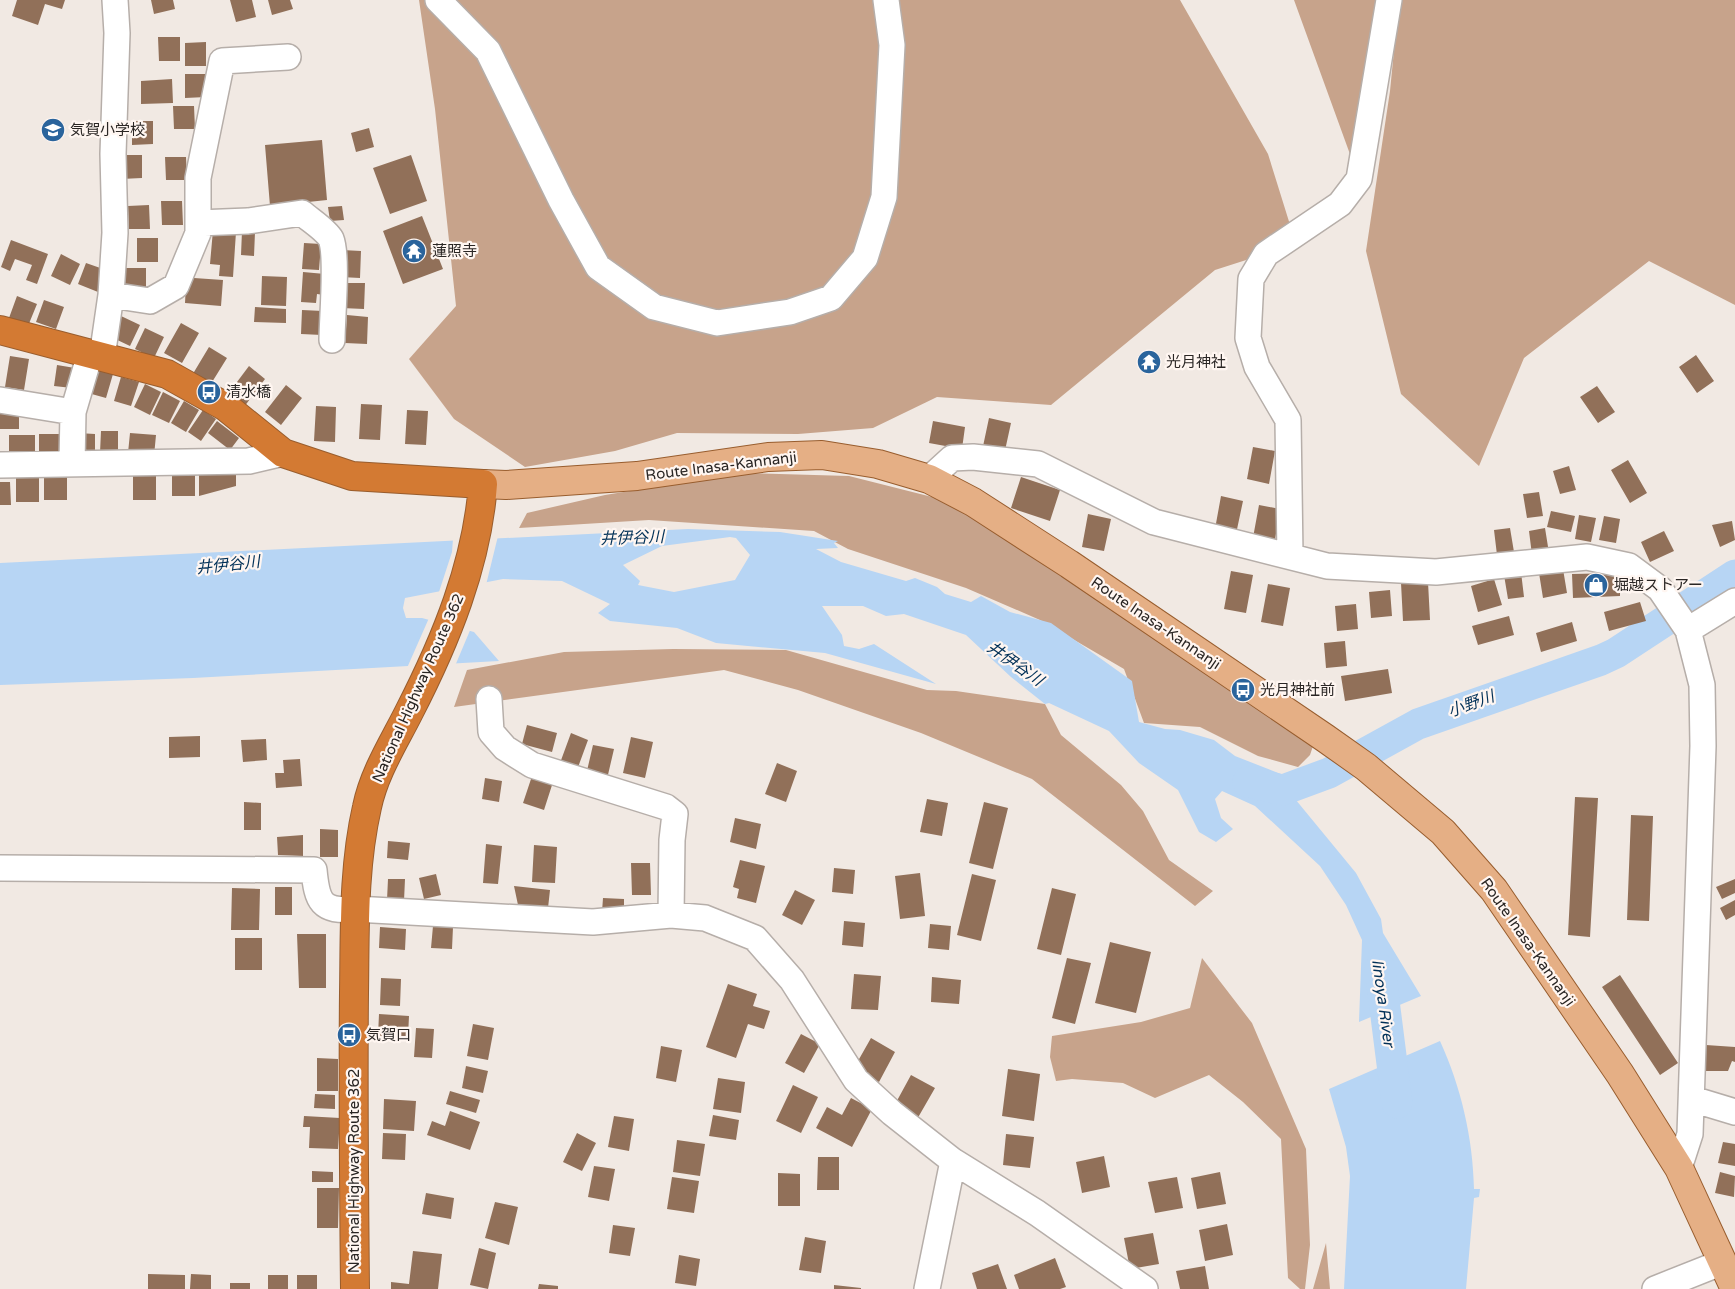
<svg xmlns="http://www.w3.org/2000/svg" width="1735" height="1289" viewBox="0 0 1735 1289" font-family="'Varela Round','Noto Sans JP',sans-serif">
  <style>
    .forest { fill: #c7a38b }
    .water { fill: #b7d5f4; fill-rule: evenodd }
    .pier { fill: #f1e9e3 }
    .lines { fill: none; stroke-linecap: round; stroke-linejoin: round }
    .river { stroke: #b7d5f4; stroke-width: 31 }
    .building { fill: #917059 }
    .minor-casing { stroke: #b6aea9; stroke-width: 28 }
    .major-casing { stroke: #985d2e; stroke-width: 30 }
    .highway-casing { stroke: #985d2e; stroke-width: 30 }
    .minor { stroke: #fff; stroke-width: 25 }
    .major { stroke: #e5af85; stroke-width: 28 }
    .highway { stroke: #d37a33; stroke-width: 28 }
    .labels { text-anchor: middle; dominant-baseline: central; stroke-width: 4.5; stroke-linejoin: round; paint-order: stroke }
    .poi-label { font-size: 15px; fill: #2a2624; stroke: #fff6f1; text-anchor: start }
    .street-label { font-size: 15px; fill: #2a2624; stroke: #fff6f1 }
    .water-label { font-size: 16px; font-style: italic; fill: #023158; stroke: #fff6f1 }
  </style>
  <rect width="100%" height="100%" fill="#f1e9e3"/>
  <!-- forest -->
  <path class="forest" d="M419,0H1180L1268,154L1296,244L1215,270L1051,405L937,397L873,428L798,434L677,433L615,451L525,467L454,419L409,359L456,306L435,109Z
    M1294,0H1376L1359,179Z
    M1399,0H1735V305L1649,261L1524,358L1479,466L1401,394L1366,251L1390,91Z
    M742,473L849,476L944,500L1114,609L1313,746L1310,755L1298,767L1258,756L1200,727L1144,723L1124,669L1040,620L966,588L848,549L814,531L649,520L519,528L527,513L605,495Z
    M673,649L786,650L927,690L956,691L1045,704L1061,735L1121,785L1143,811L1169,860L1213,891L1195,906L1032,779L921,733L798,690L724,670L454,707L467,670L564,652Z
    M1202,958L1252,1023L1306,1149L1310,1245L1305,1289H1300L1288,1278L1281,1139L1243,1102L1209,1075L1155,1098L1123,1083L1072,1079L1056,1081L1050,1057L1052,1036L1141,1022L1190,1008Z
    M1326,1243L1330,1289H1313Z"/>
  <!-- water -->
  <path class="water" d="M688,529L780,532L838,541L834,543L838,548L816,549L841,562L906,581L915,578L937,587L945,594L971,602L981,596L1010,612L1051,623L1132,681L1139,722L1165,729L1180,730L1214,740L1235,756L1291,778V794L1356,873L1381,919L1383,933L1421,996L1359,1022L1362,940L1346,905L1320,866L1255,806L1222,791L1215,799L1221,818L1233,829L1216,842L1199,832L1178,790L1139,763L1109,731L1049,703L1045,704L1011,677L966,635L904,614L886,616L863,606H822L842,635L844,646L859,649L874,644L936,684L825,653L716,643L677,628L610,621L598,613L610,604L562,581L503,579L405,598L403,608L406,618H422L474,632L499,661L193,678L0,685V563ZM730,537L736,538L750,555L735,580L674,592L638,585L640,581L623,565L662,546Z
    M1440,1041C1461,1087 1473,1138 1474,1189H1480L1479,1197L1474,1198L1466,1289H1344L1350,1176L1346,1147L1329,1089Z"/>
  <!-- pier -->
  <path class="pier" d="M498,536L486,585L438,595L452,552L453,539Z
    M429,618L471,628L455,666L407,668Z"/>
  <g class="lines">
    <!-- river -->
    <path class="river" d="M1248,782L1283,790L1329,773L1418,724L1601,660L1616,653L1735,575
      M1380,969L1397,1103"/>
  </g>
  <!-- building -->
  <path class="building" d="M17,0H65L62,9L45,4L38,25L12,16Z
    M151,0H173L175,9L154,14Z
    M230,0H252L256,17L236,22Z
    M268,0H290L293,9L272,15Z
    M158,37H180V61H159Z
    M206,42V66H185V43Z
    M185,74H206V97L185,98Z
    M172,79L173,103L141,104V81Z
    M173,106H194L195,129H174Z
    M132,121H153V144L132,145Z
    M369,128L374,147L356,152L351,133Z
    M322,140L327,200L270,206L265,145Z
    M121,155H142V178L121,179Z
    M411,155L427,201L390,214L373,168Z
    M165,157H186L187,180H166Z
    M161,201H182L183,225H162Z
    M149,205L150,229H129L128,206Z
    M342,206L344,220L330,221L328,207Z
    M422,216L443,269L403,284L383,231Z
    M213,230L236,232L233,277L219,276L220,265L210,264Z
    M242,231L255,232L254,256L241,255Z
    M137,238H158V262H137Z
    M11,240L48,254L37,284L26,280L32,265L15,259L10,271L1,267Z
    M304,243L321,244L319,270L302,269Z
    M342,250L361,251L360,278L341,277Z
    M61,254L80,264L70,285L51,276Z
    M86,263L106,270L98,292L78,284Z
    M125,268H146V292H125Z
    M303,272L325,274L324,295L317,294L316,303L301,302Z
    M262,276L287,277L286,306L261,305Z
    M194,278L223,280L221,306L185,303L186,284Z
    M343,283H365L364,309L342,308Z
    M17,296L37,304L28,326L9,318Z
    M44,300L64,307L56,329L36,322Z
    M255,307L286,309V323L254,322Z
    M302,310L323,311L322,335L301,334Z
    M347,315L368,317L367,344L345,343Z
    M121,316L140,325L130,346L111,337Z
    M181,323L199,333L182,363L164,353Z
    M145,328L164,337L154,358L135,349Z
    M209,347L227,358L209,387L191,377Z
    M1696,355L1714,381L1697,393L1679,367Z
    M10,356L29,359L24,390L5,387Z
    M57,365L75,368L72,388L54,386Z
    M249,366L265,379L244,407L228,394Z
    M96,369L113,374L106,398L88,393Z
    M121,377L139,382L131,406L114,401Z
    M145,384L161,392L150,415L134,407Z
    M286,385L302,398L281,425L265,412Z
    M1597,386L1615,412L1598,423L1580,397Z
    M163,392L180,401L169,423L152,415Z
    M184,401L199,410L186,432L171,423Z
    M361,404L382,405L380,440L359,439Z
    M316,406L336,407L335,442L314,441Z
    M0,409H19V429H0Z
    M203,410L216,419L201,441L188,432Z
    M407,410L428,411L426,445L405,444Z
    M989,418L1011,423L1004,455L982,451Z
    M217,421L239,438L230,450L208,433Z
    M933,421L965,427L962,449L929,443Z
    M101,431H118V454L100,453Z
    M78,433L95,434V456H77Z
    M130,433L156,435L154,456L128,453Z
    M39,434H65V453H39Z
    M9,435H35V454H9Z
    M1253,447L1275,451L1269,484L1247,479Z
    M1628,460L1647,493L1630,503L1611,470Z
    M1569,466L1576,490L1560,494L1553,471Z
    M172,473H195V496H172Z
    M199,474H236V486L199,496Z
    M133,476H156V500H133Z
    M44,477H67V500H44Z
    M1021,477L1060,490L1050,521L1011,508Z
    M16,478H39V502H16Z
    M0,482H10L11,505H0Z
    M1539,492L1543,516L1527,518L1523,494Z
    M1221,496L1243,501L1236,534L1215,529Z
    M1259,505L1280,509L1274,546L1252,543Z
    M1551,511L1575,516L1571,532L1547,527Z
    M1088,514L1111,519L1104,551L1082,547Z
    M1579,515L1596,518L1591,542L1575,539Z
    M1604,516L1620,519L1616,543L1599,540Z
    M1732,521L1735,540L1720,547L1712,525Z
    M1510,528L1514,552L1497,555L1494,530Z
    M1545,528L1549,553L1532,555L1529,531Z
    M1664,531L1674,551L1650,562L1641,542Z
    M1563,569L1567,593L1543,598L1539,573Z
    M1231,571L1253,575L1246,613L1224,609Z
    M1521,572L1524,597L1508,599L1504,575Z
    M1620,573V596L1573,598L1572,574Z
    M1494,579L1502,605L1478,612L1471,586Z
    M1428,582L1430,620L1403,621L1401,583Z
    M1268,584L1290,588L1283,626L1261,622Z
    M1390,590L1392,616L1371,618L1369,592Z
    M1640,602L1646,621L1609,631L1604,612Z
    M1356,604L1358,629L1337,631L1335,606Z
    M1509,616L1514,635L1478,645L1472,626Z
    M1572,622L1577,641L1541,652L1536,633Z
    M1345,641L1347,666L1326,668L1324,643Z
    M1388,669L1392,693L1345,701L1341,676Z
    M527,725L557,733L552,752L522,744Z
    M571,733L588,740L577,770L560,763Z
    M200,736V757L169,758V737Z
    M631,737L653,742L645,778L623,773Z
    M266,739L267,760L243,762L241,740Z
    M593,745L614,749L607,779L586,775Z
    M300,759L302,786L276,788L275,773H284L283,760Z
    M777,763L797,771L786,802L765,794Z
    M532,776L553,782L544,810L523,803Z
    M485,778L502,781L499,802L482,799Z
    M1575,797L1598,798L1590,937L1568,935Z
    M927,799L948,803L942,836L920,832Z
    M244,802L261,803V830H244Z
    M984,802L1008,808L993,869L969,863Z
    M1631,815L1653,816L1649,921L1627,920Z
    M735,818L761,824L756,849L730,842Z
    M320,829L338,830V857H320Z
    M303,835V856L278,855L277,837Z
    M388,841L410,843L408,860L387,858Z
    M486,844L502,846L498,884L483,883Z
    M534,845L557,847L555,883L532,882Z
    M740,860L765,866L756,903L737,898L739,889L733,887Z
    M631,863H650L651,895H632Z
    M834,868L855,870L853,894L832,892Z
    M920,873L925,916L900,919L895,876Z
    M436,874L441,895L424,899L419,878Z
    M972,874L996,880L981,941L957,935Z
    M388,879H405L404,901L387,900Z
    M1735,879V893L1722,899L1716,887Z
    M514,886L550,890L548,908L518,905Z
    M275,887H292V915H275Z
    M232,888L260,889L259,930H231Z
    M1052,888L1076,894L1061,955L1037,949Z
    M795,890L815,900L802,925L782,915Z
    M603,898L624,899V912H602Z
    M1735,900V915L1726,920L1720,908Z
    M844,921L865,923L863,947L842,945Z
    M930,924L951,926L949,950L928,948Z
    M433,926L453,927L452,949L431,948Z
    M380,927L406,929L405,950L379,948Z
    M297,934H326V988H299Z
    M235,938H262V970H235Z
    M1110,942L1151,952L1136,1013L1095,1003Z
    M1067,958L1091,963L1075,1024L1052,1018Z
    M854,974L881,976L878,1010L851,1009Z
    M1620,975L1678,1063L1660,1075L1602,987Z
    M932,977L961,980L959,1004L931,1002Z
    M381,978L401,979L400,1006L380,1005Z
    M728,984L757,994L753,1006L770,1011L764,1029L748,1024L736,1058L706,1047Z
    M379,1014L409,1016L408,1037L378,1036Z
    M473,1024L494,1028L488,1060L467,1056Z
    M416,1028L434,1029L432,1058L414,1057Z
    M801,1034L820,1044L804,1073L785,1063Z
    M871,1038L895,1052L879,1082L854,1068Z
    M1706,1045L1735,1047V1062L1732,1061L1728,1071H1705Z
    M661,1046L682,1050L676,1082L656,1078Z
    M317,1058L338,1059V1091H317Z
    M466,1066L488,1071L483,1093L462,1088Z
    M1008,1069L1040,1074L1034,1121L1002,1116Z
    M911,1075L935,1088L916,1121L893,1108Z
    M718,1078L745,1082L741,1113L713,1109Z
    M793,1085L818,1097L801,1133L776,1121Z
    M450,1091L480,1100L476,1113L446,1104Z
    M315,1094L335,1095V1109L314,1108Z
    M851,1098L872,1109L852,1147L816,1128L827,1107L842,1115Z
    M384,1099L416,1101L414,1131L383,1129Z
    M450,1111L480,1122L470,1150L427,1135L432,1121L445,1126Z
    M713,1115L739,1120L736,1140L709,1136Z
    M304,1116L340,1118L338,1149L309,1148L310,1127H303Z
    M614,1116L634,1119L629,1151L608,1147Z
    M383,1133L406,1134L405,1160L382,1159Z
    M577,1133L596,1143L582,1171L563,1162Z
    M1006,1134L1034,1137L1030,1168L1003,1165Z
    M677,1140L705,1144L700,1176L673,1172Z
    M1723,1142L1735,1144V1166L1718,1163Z
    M1104,1156L1110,1187L1082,1193L1076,1162Z
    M818,1157H839V1190H817Z
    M594,1166L615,1169L609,1201L588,1197Z
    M312,1171L333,1172V1182H312Z
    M1220,1172L1226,1204L1197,1209L1191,1178Z
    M1720,1172L1735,1176L1734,1197L1715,1193Z
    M778,1173L800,1174V1206H778Z
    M672,1177L699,1181L694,1213L667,1209Z
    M1177,1177L1183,1208L1155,1213L1148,1182Z
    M317,1188H339L338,1228H317Z
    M426,1193L454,1198L451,1219L422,1214Z
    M495,1202L518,1207L509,1245L485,1238Z
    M1227,1224L1233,1255L1205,1261L1199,1230Z
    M613,1225L635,1228L630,1256L609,1253Z
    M1153,1233L1159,1264L1130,1269L1124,1238Z
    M805,1237L826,1241L821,1273L799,1270Z
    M479,1248L496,1253L488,1289L470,1285Z
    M413,1251L442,1254L438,1289H391V1282L409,1284Z
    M679,1255L700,1259L696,1286L675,1283Z
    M1055,1258L1066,1287L1060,1289H1019L1014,1275Z
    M998,1264L1007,1289H977L972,1273Z
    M1205,1266L1209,1289H1180L1176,1271Z
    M148,1274L185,1275V1289H148Z
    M191,1274L211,1275V1289H190Z
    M268,1275H288V1289H268Z
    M297,1275H317V1289H297Z
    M230,1283H250V1289H230Z
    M539,1284L558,1286V1289H538Z
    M834,1285L861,1288V1289H834Z"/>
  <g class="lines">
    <!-- minor casing -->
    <g class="minor-casing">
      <path id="minor" d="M438,0L488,51L561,200L598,267L654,307L717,323L790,312L831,298L865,258L884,197L892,45L886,0
        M198,223L248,221L302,213C310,220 326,230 331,239C338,256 332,319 332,340
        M111,295L150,301L176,286L198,233V178L222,61L288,57
        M102,357L111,295L115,233L113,154L117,33L115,0
        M0,400L73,412
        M72,464L73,412L90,354
        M0,465L249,461L283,453
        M929,479L952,458L973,457L1038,464L1154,522L1327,566L1436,572L1587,557L1629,566L1660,589L1688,630L1702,685L1703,746L1690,1134L1679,1168
        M1290,556L1288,420L1257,367L1248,338L1251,279L1266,254L1340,204L1359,179L1389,0
        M1688,630L1735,601
        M489,699L491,732L505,748L532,765L666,807L675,814L672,840L671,915
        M0,868L314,870C317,902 321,912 355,909L593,922L671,915L705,918L755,938L792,980L856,1080L892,1113L953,1161L1037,1213L1145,1289
        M1692,1099L1735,1112
        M927,1289L953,1161
        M1655,1289L1723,1262"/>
    </g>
    <!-- major casing -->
    <g class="major-casing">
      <path id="major" d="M483,484L506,485L637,476L768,457L822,455L878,464L929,479L973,502L1069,564L1325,738L1366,767L1443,832L1494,890L1620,1074L1679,1168L1735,1289"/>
    </g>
    <!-- highway casing -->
    <g class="highway-casing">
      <path id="highway" d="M0,330L167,374L226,407L283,453L352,476L483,484C477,564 446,640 409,712C394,742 374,773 367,807C353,868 355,931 354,993C353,1092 354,1191 355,1289"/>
    </g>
    <!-- minor -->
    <use href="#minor" class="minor"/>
    <!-- major -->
    <use href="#major" class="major"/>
    <!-- highway -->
    <use href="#highway" class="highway"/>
  </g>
  <!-- icons -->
  <defs>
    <g id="school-disc" transform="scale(1.25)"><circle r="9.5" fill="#2a649c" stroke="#fff6f1"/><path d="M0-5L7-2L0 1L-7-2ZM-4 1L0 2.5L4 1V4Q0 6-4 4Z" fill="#fff"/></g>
    <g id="temple-disc" transform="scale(1.25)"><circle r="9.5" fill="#2a649c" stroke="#fff6f1"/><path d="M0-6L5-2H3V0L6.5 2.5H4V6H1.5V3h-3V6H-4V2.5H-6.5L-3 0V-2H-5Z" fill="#fff"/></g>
    <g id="bus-disc" transform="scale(1.25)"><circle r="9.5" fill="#2a649c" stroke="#fff6f1"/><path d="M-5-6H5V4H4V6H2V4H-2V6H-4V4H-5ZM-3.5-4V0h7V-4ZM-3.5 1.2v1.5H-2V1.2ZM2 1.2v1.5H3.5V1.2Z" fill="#fff"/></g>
    <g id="shop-disc" transform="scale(1.25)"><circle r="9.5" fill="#2a649c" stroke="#fff6f1"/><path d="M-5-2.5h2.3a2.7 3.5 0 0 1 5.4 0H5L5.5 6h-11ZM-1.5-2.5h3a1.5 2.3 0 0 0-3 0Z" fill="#fff"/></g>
  </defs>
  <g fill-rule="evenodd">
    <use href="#school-disc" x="53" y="130"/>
    <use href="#temple-disc" x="414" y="251"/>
    <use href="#temple-disc" x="1149" y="362"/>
    <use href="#bus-disc" x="209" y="392"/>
    <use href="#shop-disc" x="1596" y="585"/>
    <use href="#bus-disc" x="1243" y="690"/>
    <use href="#bus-disc" x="349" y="1035"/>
  </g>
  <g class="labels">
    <!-- poi labels -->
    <g class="poi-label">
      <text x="70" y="130">気賀小学校</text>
      <text x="432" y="251">蓮照寺</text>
      <text x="1166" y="362">光月神社</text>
      <text x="226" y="392">清水橋</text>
      <text x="1614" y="585">堀越ストアー</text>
      <text x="1260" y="690">光月神社前</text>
      <text x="366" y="1035">気賀口</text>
    </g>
    <!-- street labels -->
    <g class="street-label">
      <text transform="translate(721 466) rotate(-7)">Route Inasa-Kannanji</text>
      <text transform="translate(1156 623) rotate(34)">Route Inasa-Kannanji</text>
      <text transform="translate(418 688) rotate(-66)">National Highway Route 362</text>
      <text transform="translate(1528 942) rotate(55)">Route Inasa-Kannanji</text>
      <text transform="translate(354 1171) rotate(-90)">National Highway Route 362</text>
    </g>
    <!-- water labels -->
    <g class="water-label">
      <text transform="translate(632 538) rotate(-2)">井伊谷川</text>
      <text transform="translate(228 565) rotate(-6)">井伊谷川</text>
      <text transform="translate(1015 664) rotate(35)">井伊谷川</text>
      <text transform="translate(1471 704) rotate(-20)">小野川</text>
      <text transform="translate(1383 1003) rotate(82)">Iinoya River</text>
    </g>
  </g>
</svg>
